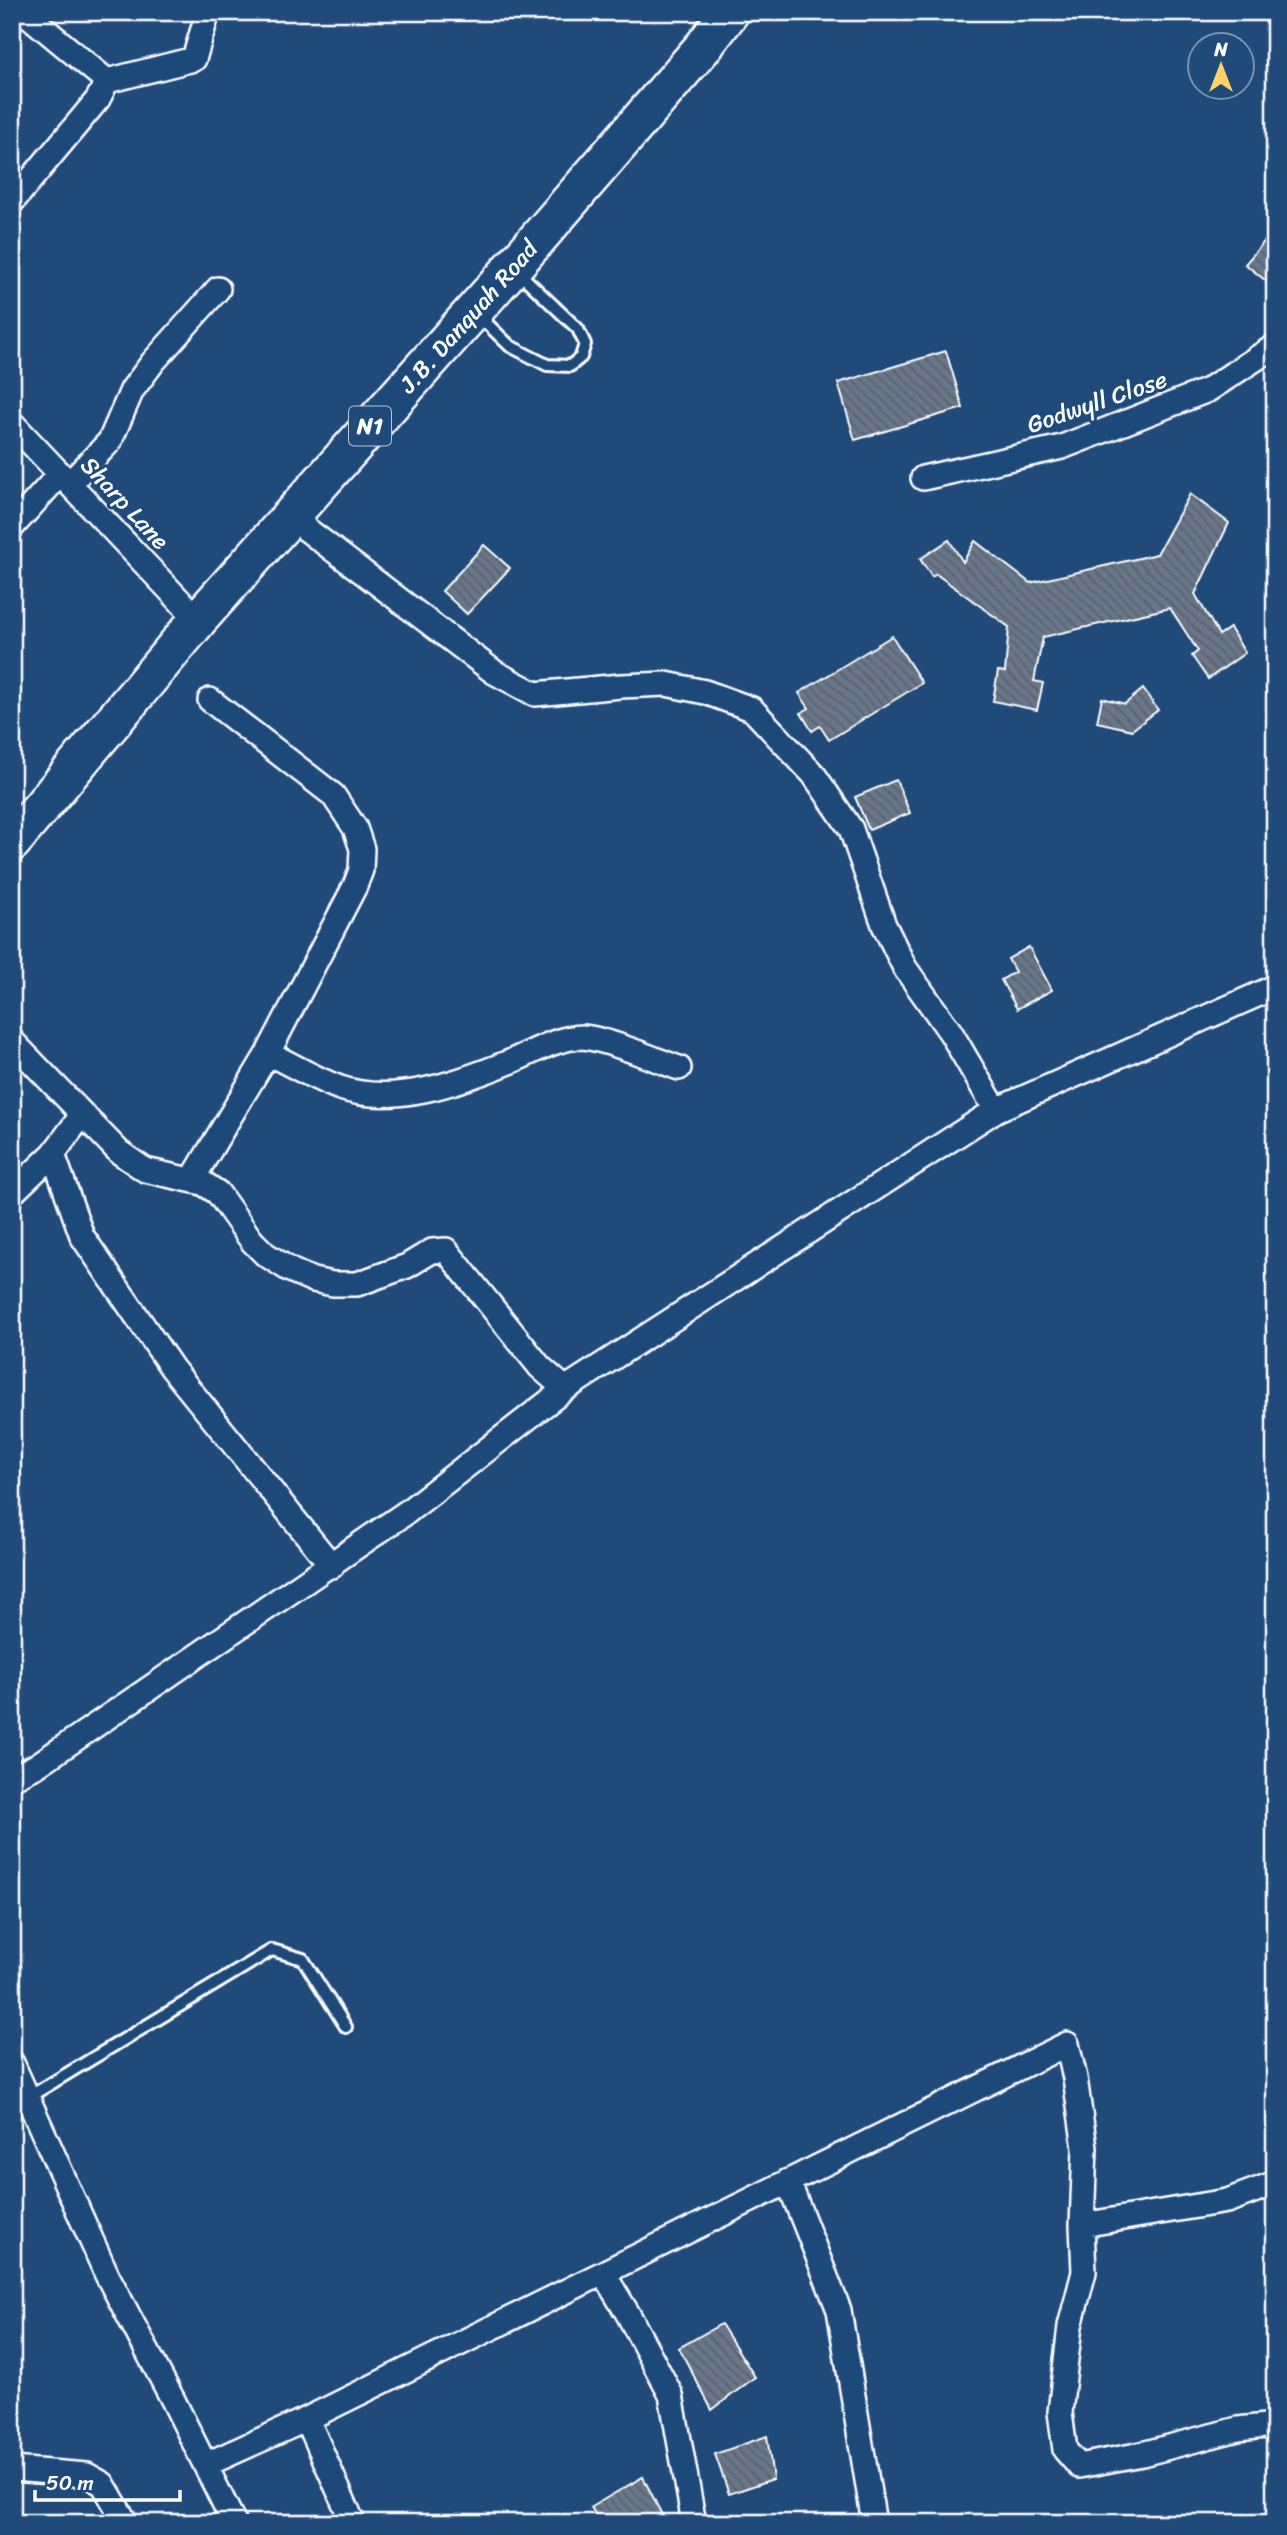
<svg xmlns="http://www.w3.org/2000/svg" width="1287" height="2535" viewBox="0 0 1287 2535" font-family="Sriracha,sans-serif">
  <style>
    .building { fill: url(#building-back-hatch); stroke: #fff; stroke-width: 2 }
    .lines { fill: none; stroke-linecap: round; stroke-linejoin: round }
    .service-casing { stroke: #fff; stroke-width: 16 }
    .minor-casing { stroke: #fff; stroke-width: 28 }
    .trunk-casing { stroke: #fff; stroke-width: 42 }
    .service { stroke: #1f4a7a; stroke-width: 10 }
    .minor { stroke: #1f4a7a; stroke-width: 23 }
    .trunk { stroke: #1f4a7a; stroke-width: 37 }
    .labels { text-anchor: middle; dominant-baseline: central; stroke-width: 6; stroke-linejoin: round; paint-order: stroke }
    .shield { fill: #1f4a7a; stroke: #bcc9d7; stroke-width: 2 }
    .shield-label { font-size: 23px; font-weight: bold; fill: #fff }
    .street-label { font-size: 24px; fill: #fff; stroke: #1f4a7a }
  </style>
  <defs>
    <pattern id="building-back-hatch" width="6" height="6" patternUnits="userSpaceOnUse" patternTransform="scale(1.75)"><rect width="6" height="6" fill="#697588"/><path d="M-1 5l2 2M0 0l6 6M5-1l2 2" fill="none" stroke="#5a606a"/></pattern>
  </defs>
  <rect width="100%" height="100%" fill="#1f4a7a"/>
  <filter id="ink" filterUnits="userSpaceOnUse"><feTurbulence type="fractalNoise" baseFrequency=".0143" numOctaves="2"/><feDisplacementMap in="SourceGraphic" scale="14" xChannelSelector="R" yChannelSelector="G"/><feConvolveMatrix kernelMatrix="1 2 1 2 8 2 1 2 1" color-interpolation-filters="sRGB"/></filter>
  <g filter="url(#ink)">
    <!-- building -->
    <path class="building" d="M1275,229V288L1245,264Z
      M946,351L963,408L855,440L838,383Z
      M1190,494L1229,523L1195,594L1219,635L1230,628L1245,653L1208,679L1192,656L1198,651L1170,608L1043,637L1034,681L1043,683L1037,710L993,701L998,671L1005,672L1009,627L936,574L932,577L920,559L949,540L963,562L975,541L1030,583L1157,554Z
      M484,545L510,568L467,614L442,591Z
      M892,636L922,683L829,740L820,726L812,731L801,713L809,708L799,693Z
      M1143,689L1158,710L1132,730L1097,722L1102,698L1125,704Z
      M896,780L910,813L869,830L855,797Z
      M1029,947L1052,990L1017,1009L1001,980L1015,972L1008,959Z
      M721,2324L755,2377L712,2410L679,2348Z
      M767,2436L773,2479L729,2494L715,2454Z
      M643,2477L666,2523H600L591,2507Z"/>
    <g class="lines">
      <!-- service casing -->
      <g class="service-casing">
        <path id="service" d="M478,315L510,346L547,365L570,366L581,357L585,344L578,329L516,270
          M27,2098L272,1950L303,1959L346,2027"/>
      </g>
      <!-- minor casing -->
      <g class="minor-casing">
        <path id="minor" d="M24,12L107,81
          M107,81L194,59L208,12
          M12,202L98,99L107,81
          M12,423L198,620
          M923,478L1062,447L1208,390L1275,346
          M70,483L110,441L132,390L153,362L218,289
          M289,516L494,672L535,694L621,686L666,684L705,692L752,709L814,775L851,829L884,925L905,968L951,1033L996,1110
          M12,527L60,474
          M12,1041L119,1152L145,1170L203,1183L218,1193L252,1241L265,1254L290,1270L313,1280L333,1284H357L407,1266L432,1251L446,1250L540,1367L565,1389
          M268,1053C292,1065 315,1079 340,1088C394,1106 457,1083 507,1063C530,1054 557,1037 582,1037C605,1038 656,1060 679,1068
          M53,1154L82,1236L172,1368L332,1566
          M192,1180L268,1053L355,886L361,870L362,849L355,828L333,795L210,700
          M12,1193L53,1154L82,1115
          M12,1778L36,1766L407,1512L565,1389L996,1110L1275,987
          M12,2063L107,2275L173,2400L234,2523
          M788,2181L839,2310L874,2523
          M1082,2225L1227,2201L1275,2183
          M603,2273L628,2314L671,2395L694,2523
          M307,2419L353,2523
          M205,2465L307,2419L1067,2044L1075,2078L1085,2148L1082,2225L1084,2272L1070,2326L1060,2412L1065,2450L1079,2466L1142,2454L1238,2429L1275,2425
          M12,2469L87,2475L103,2484L126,2523"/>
      </g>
      <!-- trunk casing -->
      <g class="trunk-casing">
        <g id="trunk">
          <path id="s1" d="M12,842L198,620L513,267L704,46L730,12"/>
        </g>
      </g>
      <!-- service -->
      <use href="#service" class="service"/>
      <!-- minor -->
      <use href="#minor" class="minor"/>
      <!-- trunk -->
      <use href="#trunk" class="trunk"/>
    </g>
  </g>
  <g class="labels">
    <!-- shield labels -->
    <rect class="shield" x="349" y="406.5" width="42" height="39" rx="5"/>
    <g class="shield-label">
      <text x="370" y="426">N1</text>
    </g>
    <!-- street labels -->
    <g class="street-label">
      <text stroke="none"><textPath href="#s1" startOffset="696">J.B. Danquah Road</textPath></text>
      <text transform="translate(1097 402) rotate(-19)">Godwyll Close</text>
      <text transform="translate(125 503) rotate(47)">Sharp Lane</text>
    </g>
  </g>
  <!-- margin -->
  <rect width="1287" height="2535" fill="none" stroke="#1f4a7a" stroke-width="42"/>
  <rect x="21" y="21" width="1245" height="2493" fill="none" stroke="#fff" stroke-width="2.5" filter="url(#ink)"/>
  <!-- north arrow -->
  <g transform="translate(1221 66)"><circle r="33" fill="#1f4a7a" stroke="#7992af" stroke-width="2"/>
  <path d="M0-5L12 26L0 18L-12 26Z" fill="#ffd166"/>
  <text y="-10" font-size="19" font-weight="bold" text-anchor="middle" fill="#ffffff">N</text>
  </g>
  <!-- scale -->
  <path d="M35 2490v10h145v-10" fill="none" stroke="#ffffff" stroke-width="3.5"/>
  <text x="46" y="2490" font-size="21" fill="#ffffff" stroke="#1f4a7a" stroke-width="5" paint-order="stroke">50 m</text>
</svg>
